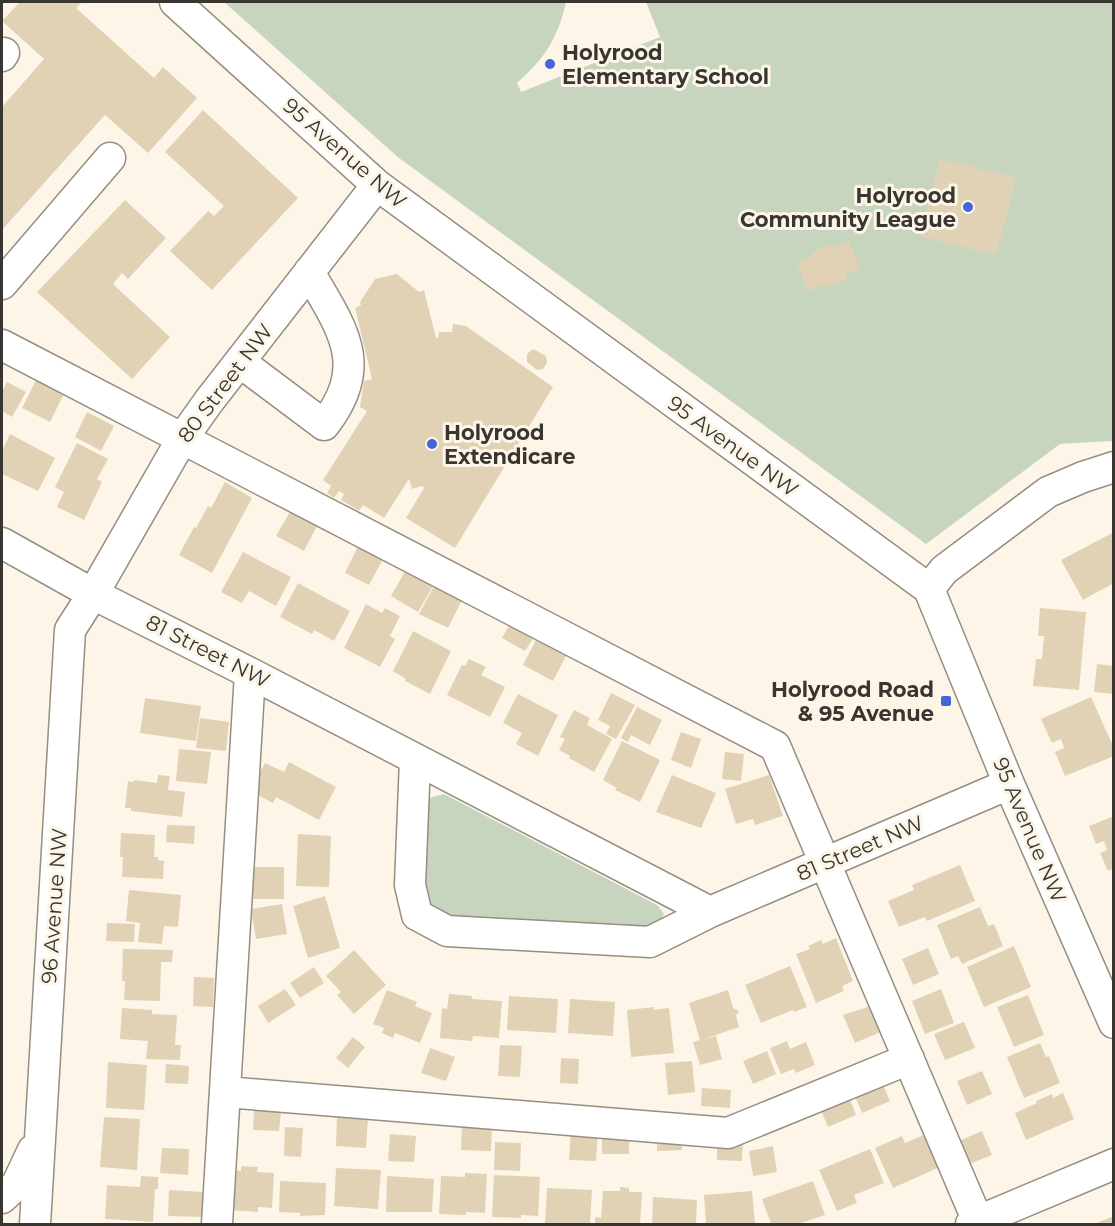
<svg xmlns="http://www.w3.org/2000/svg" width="1115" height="1226" viewBox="0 0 1115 1226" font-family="Montserrat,sans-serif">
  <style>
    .green { fill: #c7d5be }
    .building { fill: #e1d2b5 }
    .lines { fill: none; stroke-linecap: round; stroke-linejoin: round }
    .minor-casing { stroke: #958e81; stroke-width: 33 }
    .minor { stroke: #fff; stroke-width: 30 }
    .poi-dot { fill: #4465d8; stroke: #fdf6e8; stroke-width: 2 }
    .labels { text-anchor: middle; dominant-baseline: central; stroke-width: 6; stroke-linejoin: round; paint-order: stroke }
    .poi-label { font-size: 21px; font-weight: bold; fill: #393631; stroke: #fdf6e8; text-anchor: start }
    .street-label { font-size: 21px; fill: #393631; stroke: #fdf6e8 }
  </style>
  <rect width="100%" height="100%" fill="#fdf6e8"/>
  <!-- green -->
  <path class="green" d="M224,2H566C558,38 545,58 517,83L521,92L660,37L646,2H1113V441L1060,444L926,544L399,158Z
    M444,794L657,905L664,914L656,929L449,918L431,911L419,895L424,809L429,798Z"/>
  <!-- building -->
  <path class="building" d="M20,2H82L76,8L154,78L163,67L197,98L148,153L105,115L2,230V107L44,59L2,21Z
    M203,110L298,198L212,290L170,251L208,211L214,216L224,206L165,152Z
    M940,159L1016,178L996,255L920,236Z
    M125,200L166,238L128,279L122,273L113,284L170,337L132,379L37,292Z
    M849,241L860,269L845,275L847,279L827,287L825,284L808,291L797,263L813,256L811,252L832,244L833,247Z
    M397,274L419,292L424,290L436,338H438L439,332H452L453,324L466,326L553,387L455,548L406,518L424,488L422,486L412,489L409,479L384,518L363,505L359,511L341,500L344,494L339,491L334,498L327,493L331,486L323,480L367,411L360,407L364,381L372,379L355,308L361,305L360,302L375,279Z
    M533,349L546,356L547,363L543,369L537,370L527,362V354Z
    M36,380L64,394L50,422L22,408Z
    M7,382L26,392L12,417L2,411V392Z
    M87,412L114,426L101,451L75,437Z
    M10,434L55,458L38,491L2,474V451Z
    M77,443L108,459L97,479L102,482L84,520L57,507L64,492L55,487Z
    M225,482L252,498L212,573L179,555L194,527L196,528L208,506L211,508Z
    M291,510L318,524L304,551L276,536Z
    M1114,532V583L1083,600L1061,560Z
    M359,544L384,557L369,585L345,573Z
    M243,552L291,577L276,606L249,591L242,603L221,592Z
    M407,568L434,584L418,612L391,596Z
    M298,583L350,611L334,641L314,630L312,634L280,617Z
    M435,584L463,598L448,628L419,614Z
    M366,604L382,613L385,608L400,616L390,636L395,639L380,667L344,648Z
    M1040,608L1086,612L1079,690L1033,686L1036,659H1042L1044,636H1038Z
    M511,622L535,635L525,651L502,638Z
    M413,631L451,651L430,694L405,681L406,679L393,671Z
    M536,640L566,656L553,681L523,665Z
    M469,659L486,667L481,675L505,687L490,717L447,695L462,665L465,666Z
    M1097,664L1114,666V694L1094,692Z
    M611,693L635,705L616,739L606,734L610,726L598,720Z
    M518,694L558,715L538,756L516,744L522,733L503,723Z
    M1091,697L1114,748V756L1065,776L1055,752L1064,748L1061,739L1052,743L1041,719Z
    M145,698L201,706L196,741L140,733Z
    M637,707L662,720L650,745L631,735L628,742L621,738Z
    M574,710L590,718L587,725L612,739L594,772L569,758L570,756L559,750L565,739L560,737Z
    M200,718L229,722L226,751L196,748Z
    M681,732L701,739L691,768L671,760Z
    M622,741L660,760L640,802L615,790L617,788L603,780Z
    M179,749L211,752L207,784L176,781Z
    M725,752L744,754L741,781L722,779Z
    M289,762L336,787L319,820L276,797L273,803L250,791L265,763L284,772Z
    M158,775L170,776L168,790L185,792L182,817L131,811V808H125L128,781L133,782L134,780L157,783Z
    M672,775L716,793L701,828L656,812Z
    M769,775L783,816L755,825L753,819L736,824L725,789Z
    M1114,816V868L1108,871L1100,853L1107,850L1104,841L1096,844L1089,826Z
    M167,825L195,826L194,844L166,842Z
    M121,833L155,835L154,857H158V860L164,861L163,879L122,877L123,857H120Z
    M298,834L331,836L329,887L296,886Z
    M960,865L975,901L927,921L925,917L899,927L888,901L914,890L912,885Z
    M248,867H284V899H248Z
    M129,890L181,895L178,927L164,926L162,944L138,942L140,923L126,921Z
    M325,896L340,948L308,958L293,906Z
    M282,904L287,934L256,939L251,909Z
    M980,907L988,926L994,924L1003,946L962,964L958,956L951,959L937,925Z
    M107,923L135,924L134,942L106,941Z
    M836,938L853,981L842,986L844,991L816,1003L796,954L810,949L808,946L821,940L823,944Z
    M1014,946L1031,987L984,1007L967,967Z
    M928,948L939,974L913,985L902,959Z
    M123,949L173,950L172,962H161L160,1001L124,1000L125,981H122Z
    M354,950L386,985L354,1014L337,995L341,992L326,976Z
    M790,966L807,1007L794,1012L793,1010L761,1023L745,985Z
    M314,967L324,983L300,998L290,983Z
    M194,977L214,978L213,1007L193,1006Z
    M285,989L296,1005L268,1023L258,1006Z
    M941,989L954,1023L925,1034L912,1001Z
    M387,990L417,1002L415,1006L432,1013L420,1043L395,1033L393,1038L382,1033L384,1028L373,1024Z
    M728,990L733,1008L739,1011L736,1016L739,1027L704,1039L716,1036L722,1059L700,1065L693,1042L700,1040L689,1003Z
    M449,994L472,996V999L502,1001L499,1038L473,1036L472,1041L440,1038L442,1008L447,1009Z
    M1028,995L1044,1035L1014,1047L997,1007Z
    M509,996L558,999L556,1033L507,1030Z
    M570,999L615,1002L613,1036L568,1033Z
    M874,1005L885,1030L855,1043L843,1015Z
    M654,1007V1010L669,1008L674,1053L631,1057L627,1010Z
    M122,1008L152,1010V1014L177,1015L175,1045H181L180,1060L146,1059L148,1041L120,1039Z
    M964,1022L975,1048L945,1060L934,1034Z
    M353,1037L365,1047L348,1068L336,1058Z
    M787,1041L790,1049L806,1042L815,1065L796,1073L794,1069L781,1074L770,1048Z
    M1040,1043L1046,1057L1049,1056L1060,1083L1024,1098L1007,1057Z
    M500,1045L522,1046L520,1077L498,1076Z
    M430,1048L455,1057L446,1081L421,1073Z
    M767,1051L776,1074L753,1084L743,1061Z
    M561,1058L579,1059L578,1084L560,1083Z
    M692,1061L695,1092L668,1095L665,1063Z
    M108,1062L147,1065L144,1110L106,1108Z
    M166,1064L189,1066L188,1084L165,1083Z
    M982,1071L992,1094L967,1105L957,1081Z
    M880,1078L890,1101L862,1113L852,1089Z
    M702,1088L731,1090L730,1108L701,1106Z
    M847,1092L856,1115L828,1127L818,1103Z
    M1063,1093L1074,1119L1026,1140L1015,1113L1037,1103L1036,1101L1052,1094L1053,1098Z
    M254,1110L281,1112L279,1131L253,1130Z
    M337,1116L368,1118L366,1148L336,1146Z
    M104,1117L140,1119L137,1170L100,1167Z
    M462,1121L492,1123L491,1151L461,1150Z
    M285,1127L303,1128L301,1157L284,1156Z
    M571,1130L598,1132L596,1161L569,1160Z
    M602,1130L629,1131V1154H602Z
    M982,1131L992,1155L969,1164L959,1141Z
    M657,1133H681L682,1150L657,1151Z
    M390,1134L416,1136L414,1162L388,1161Z
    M717,1134L743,1135L742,1161L717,1160Z
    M926,1134L940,1167L893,1188L875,1148L902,1136L905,1143Z
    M495,1142L521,1143L520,1171L494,1170Z
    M773,1146L777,1172L753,1176L749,1151Z
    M162,1148L189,1149L188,1175L160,1173Z
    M870,1149L884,1183L854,1195L857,1203L837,1211L819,1170Z
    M241,1166L258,1167L257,1172L274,1173L272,1208L258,1207V1212L231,1210L233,1170L241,1171Z
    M336,1168L381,1170L378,1209L334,1206Z
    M465,1173L487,1174L485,1213L466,1212V1215L439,1214L441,1176L465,1177Z
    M494,1175L540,1177L538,1216L521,1215V1218L492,1217Z
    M141,1176L158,1177V1189H155L153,1222L105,1219L107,1185L140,1187Z
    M387,1176L434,1179L432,1212H386Z
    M280,1181L326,1183L325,1215L300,1216V1213L279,1212Z
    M813,1181L825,1215L798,1224H771L762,1199Z
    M620,1187L629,1188V1192H642L640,1224H595V1217L601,1218L603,1191H620Z
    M547,1188L592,1190L590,1224H545Z
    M169,1190L204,1192L203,1217L168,1216Z
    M752,1191L755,1224H706L704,1195Z
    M653,1197L697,1200L696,1224H652Z
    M1114,1216V1224H1094Z"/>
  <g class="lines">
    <!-- minor casing -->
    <g class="minor-casing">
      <path id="minor" d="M175,2L377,185L929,589L1009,784L1114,1023
        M2,56L4,53
        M2,284L110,158
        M2,345L775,746L979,1224
        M240,362L324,425C371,365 342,329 309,272
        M2,543L93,594L250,673L710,912L1009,784
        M929,589L944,570L1048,492L1083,477L1114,467
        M415,760L410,885L417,915L447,931L650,942L710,912
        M225,1092L728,1133L909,1059
        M2,1198L17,1184L33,1150
        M35,1224L70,630L93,594L182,439L209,401L377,185
        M217,1224L250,673
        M971,1224L1114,1164"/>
    </g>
    <!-- minor -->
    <use href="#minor" class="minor"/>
  </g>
  <!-- markers -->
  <g class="poi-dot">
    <circle cx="550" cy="64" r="6"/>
    <circle cx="968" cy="207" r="6"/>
    <circle cx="432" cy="444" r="6"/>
    <rect x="940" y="695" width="12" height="12" rx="3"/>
  </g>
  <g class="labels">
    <!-- poi labels -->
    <g class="poi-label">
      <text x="562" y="52">Holyrood<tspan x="562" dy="24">Elementary School</tspan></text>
      <text x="956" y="195" text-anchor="end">Holyrood<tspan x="956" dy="24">Community League</tspan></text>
      <text x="444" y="432">Holyrood<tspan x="444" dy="24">Extendicare</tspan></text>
      <text x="934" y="689" text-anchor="end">Holyrood Road<tspan x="934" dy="24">&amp; 95 Avenue</tspan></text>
    </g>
    <!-- street labels -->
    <g class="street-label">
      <text transform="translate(345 153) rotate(41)">95 Avenue NW</text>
      <text transform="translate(225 383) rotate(-53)">80 Street NW</text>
      <text transform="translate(733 446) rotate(36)">95 Avenue NW</text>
      <text transform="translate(208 651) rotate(27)">81 Street NW</text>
      <text transform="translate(1030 830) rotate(67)">95 Avenue NW</text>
      <text transform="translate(860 848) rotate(-23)">81 Street NW</text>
      <text transform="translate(54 906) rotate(-86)">96 Avenue NW</text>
    </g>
  </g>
  <!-- border -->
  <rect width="1115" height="1226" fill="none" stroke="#393631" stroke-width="6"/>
</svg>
